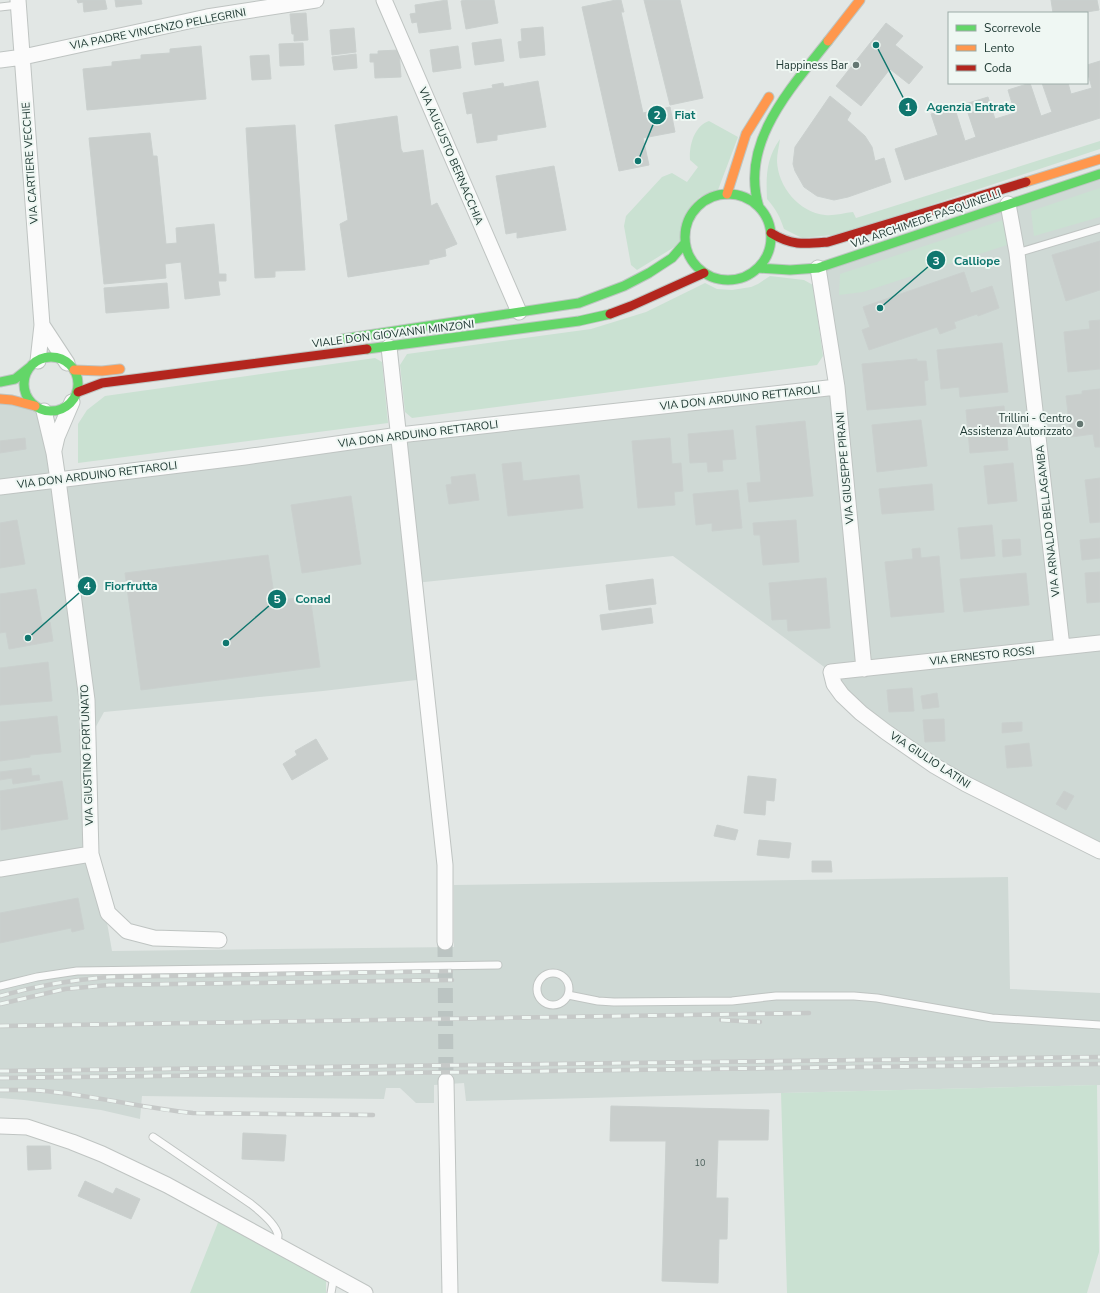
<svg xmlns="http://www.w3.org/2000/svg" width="1100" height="1293" viewBox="0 0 1100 1293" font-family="'Nunito Sans',sans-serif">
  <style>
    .built { fill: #cfd9d5 }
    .green { fill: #cae1d2 }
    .building { fill: #c9cecc; stroke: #cad0ce }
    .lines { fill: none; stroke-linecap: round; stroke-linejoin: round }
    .street-tunnel { stroke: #bbc4c2; stroke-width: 15; stroke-dasharray: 15 8; stroke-linecap: butt }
    .lane-casing { stroke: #bfc4c2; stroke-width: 9 }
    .street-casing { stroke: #bfc4c2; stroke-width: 17 }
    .fast-casing { stroke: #bec5c2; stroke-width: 11 }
    .slow-casing { stroke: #bec5c2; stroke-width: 11 }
    .jam-casing { stroke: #bec5c2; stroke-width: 11 }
    .lane { stroke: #fbfbfb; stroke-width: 7 }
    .street { stroke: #fbfbfb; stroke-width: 15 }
    .fast { stroke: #63d668; stroke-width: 9 }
    .slow { stroke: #ff974d; stroke-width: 9 }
    .jam { stroke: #b3261e; stroke-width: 9 }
    .rail-casing { stroke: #c6c9c8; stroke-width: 4.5 }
    .rail { stroke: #eff7f3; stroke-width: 3; stroke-dasharray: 9; stroke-linecap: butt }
    .poi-dot { fill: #647772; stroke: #eff7f3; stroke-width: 1.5 }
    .labels { text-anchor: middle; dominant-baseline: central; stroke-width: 4; stroke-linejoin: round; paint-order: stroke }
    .number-label { font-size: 9px; fill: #4b605b }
    .street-label { font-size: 11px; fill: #203a34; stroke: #eff7f3 }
    .poi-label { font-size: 11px; fill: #203a34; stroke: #eff7f3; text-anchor: end }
    .leader { fill: none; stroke: #0f766e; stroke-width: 1.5 }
    .callout-dot { fill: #0f766e; stroke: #eff7f3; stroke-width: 1.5 }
    .mark-label { font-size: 12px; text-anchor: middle; font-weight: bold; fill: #fff }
    .callout-label { font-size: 12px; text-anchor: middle; font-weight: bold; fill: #0f766e; stroke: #eff7f3; stroke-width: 4; stroke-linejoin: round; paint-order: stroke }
  </style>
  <rect width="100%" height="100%" fill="#e2e7e5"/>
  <!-- built -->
  <path class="built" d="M1100,175V851L886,732L831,672L673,556L415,583L425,679L323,691L104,712L88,741L91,854L108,928L112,951L454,947V885L1008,877L1010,989L1100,993V1085L466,1101L464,1083L434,1085V1103H416L400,1088H386L384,1099L142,1096L140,1119L101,1110L24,1100L0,1098V399L35,406L58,480L837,387L818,268Z"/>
  <!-- green -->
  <path class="green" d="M709,121L738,137L718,190C712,192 705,194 700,197C685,208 682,226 681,243L637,270L631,265L624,226L626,216L662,177L672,173L687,182L698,167L690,160C689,146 694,126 709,121Z
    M780,139C779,146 777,154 777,161C778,187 799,212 825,215C834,216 844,213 853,212L856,218L1100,141V149L843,234L802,238L784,229C780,217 776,209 767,199C766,176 766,159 780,139Z
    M1100,188V217L1034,236L1031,211Z
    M1006,219L1010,244L863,292L839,295L840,274Z
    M770,276L804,280L813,285L823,356L817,365L412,418L405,412L400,365L407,354L591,329L646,312L705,283L717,289L732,290L751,287L758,284Z
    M375,358L382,362L388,423L78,463V424L87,410L105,396Z
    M1097,1085L1099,1252L1087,1293H787L781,1093Z
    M219,1220L326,1278V1293H190Z"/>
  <!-- building -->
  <path class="building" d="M77,0H105L107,9L84,12L83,2L78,3Z
    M115,0H141L142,4L116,7Z
    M447,0L451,29L419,33L417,22L412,23L410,14L416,13L415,5Z
    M465,0H494L498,23L466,29L461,1Z
    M616,0H621L624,12H621L643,113L670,107L675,132L643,138L649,165L619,171L582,7Z
    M644,0H680L703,98L670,105Z
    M1051,0H1097L1099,10L1080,13H1053Z
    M306,13L308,40L294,41V34H292L290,14Z
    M886,23L903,36L895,45L923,67L909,84L890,69L861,106L836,86Z
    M543,27L545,55L520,58L518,42L522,41L521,29Z
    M354,28L356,52L332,55L330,30Z
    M501,39L504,61L475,65L472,43Z
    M303,43L304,65L280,66L279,44Z
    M201,46L206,99L87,110L83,69L112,66V62L141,59V55L170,53V49Z
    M458,46L461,68L433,72L430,50Z
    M399,50L401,77L375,78L374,62H370V54H378V51Z
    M356,54L357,68L334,70L332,57Z
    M269,55L271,79L252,80L250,56Z
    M1100,61V118L905,180L895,149L938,135L931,114L954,106L965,141L976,137L965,104L988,97L995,119L1015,113L1008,90L1030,83L1041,116L1052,112L1042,83H1068L1071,94L1092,88L1087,71V65Z
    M538,81L546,127L497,135V140L477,143L472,113L467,114L463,93L493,88L492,85L503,83L504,87Z
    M830,96L851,113L847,120L865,136L872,147L875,161L884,158L891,182L848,197L834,200L817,196L804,187L795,171L793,164L795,147Z
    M397,116L401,149L403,153L423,150L431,206L437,203L457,244L445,249L446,256L429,260V264L348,277L340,224L348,220L335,125Z
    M295,125L305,270L275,271V277L255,278L246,128Z
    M150,133L153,156H157L166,244L177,243L176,228L214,224L219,274H226V281H218L220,295L185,299L181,262L165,264L166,278L104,284L89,138Z
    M554,166L566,230L517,238V232L506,234L496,176Z
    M1100,241V290L1066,301L1052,255Z
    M964,272L971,293L992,286L999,308L978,316L977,314L954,322L956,328L940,334L937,327L869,350L862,330L870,327L863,307Z
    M167,283L169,308L106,313L104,288Z
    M1100,320V369L1068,372L1064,332L1090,329L1089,321Z
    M1002,343L1008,392L960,397L959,387L941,389L937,350Z
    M917,359V361H926L928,380L924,381L926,405L867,410L862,364Z
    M1100,389V447H1095L1093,434L1071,437L1066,396L1082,394V391Z
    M1004,406L1008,450L970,453L966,410Z
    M921,420L927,466L877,472L872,425Z
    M805,421L813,496L749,502L747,483L761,482L756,426Z
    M733,430L736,459L722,460L723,471L708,472L707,462L690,463L688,434Z
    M25,438L26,449L0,453V441Z
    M670,438L672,464L681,463L683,491L674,492L675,505L638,508L632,441Z
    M521,462L523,481L579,475L583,508L508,516L502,464Z
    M1013,463L1017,501L988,504L984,466Z
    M475,474L479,500L449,504L446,485L452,484L451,477Z
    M1100,478V522L1090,523L1085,480Z
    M932,484L934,510L882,514L879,489Z
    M738,490L742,528L712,531V523L696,525L693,494Z
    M351,496L361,564L302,573L291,505Z
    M17,520L25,564L0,568V523Z
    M796,520L799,562L763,565L760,535H754L753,523Z
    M992,525L995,556L961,559L958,528Z
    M1100,538V558L1082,560L1080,540Z
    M1020,539L1021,555L1003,557L1002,540Z
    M920,548L921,558L939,556L944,612L891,617L885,562L913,559L912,549Z
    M268,555L275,601L310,596L320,667L141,690L125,573Z
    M1100,572V602L1087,603L1085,573Z
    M1026,573L1029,605L964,612L960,579Z
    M826,578L830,628L788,631L787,619L772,620L769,583Z
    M653,579L656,604L609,610L606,585Z
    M36,589L42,623L50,622L53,641L9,649L6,632L0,633V594Z
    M651,608L653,623L602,630L600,615Z
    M48,662L52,701L0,705V668Z
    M912,688L914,711L889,712L887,690Z
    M937,693L939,707L923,709L921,696Z
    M57,716L61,752L30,755V757L0,761V722Z
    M944,719L945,741L925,742L923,720Z
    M1022,722V731L1002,733V723Z
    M316,739L328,759L292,780L283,764L297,755L295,751Z
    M1029,743L1032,766L1007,768L1005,746Z
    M31,768L32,776L39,775L40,780L13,784L12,778L0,780V772Z
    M748,776L776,779L774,801L766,800L765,815L744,813Z
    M62,781L68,819L1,830L0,791Z
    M1064,791L1074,796L1066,810L1056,804Z
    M717,825L738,830L735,840L714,836Z
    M759,840L791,843L789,858L757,855Z
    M812,861H831L832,872H812Z
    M78,898L84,929L72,932L71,928L0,943V913Z
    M611,1106L769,1110L768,1140H718L716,1198H728L727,1239H719L718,1283L662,1281L666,1141H610Z
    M243,1133L286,1135L284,1161L242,1159Z
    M27,1146H50L51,1169L28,1170Z
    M85,1181L113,1194L116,1188L140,1199L131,1219L78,1196Z"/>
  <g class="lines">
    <!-- street-tunnel -->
    <path class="street-tunnel" d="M445,942L446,1081"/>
    <!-- lane casing -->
    <g class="lane-casing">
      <path id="lane" d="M0,7L18,5
        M1017,253L1100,228
        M537 989a16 16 0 1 1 32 0a16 16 0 1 1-32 0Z
        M0,986L37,977L77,971L498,965
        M568,995L598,1001L614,1002L732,1001L776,996H854L877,998L992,1018L1100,1025
        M153,1137L251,1204C260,1211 276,1224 278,1235C278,1238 277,1241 277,1244
        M331,1293L334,1276"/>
    </g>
    <!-- street casing -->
    <g class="street-casing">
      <path id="street" d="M18,0L42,325L38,361
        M384,0L519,312
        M0,60L23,57L207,17L316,0
        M1008,204L1017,253L1062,647
        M818,268L837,387L864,669
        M42,325L67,363
        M389,347L445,865V942
        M44,411L54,453L58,480L87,700L91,854L108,913L127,931L154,938L219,940
        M54,450L57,437L72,402
        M0,487L245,457L399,435L837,387
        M1100,643L831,672L834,684L842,695L861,713L886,732L935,766L966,784L1100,851
        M0,869L91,854
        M446,1081L450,1293
        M0,1126L27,1127L72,1142L102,1154L167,1185L365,1293"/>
    </g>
    <!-- fast casing -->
    <g class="fast-casing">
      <path id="fast" d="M685 237a43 43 0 1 1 86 0a43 43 0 1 1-86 0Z
        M759,207C739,143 791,88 828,41
        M758,268L790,270L818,268L1100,174
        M342,339L579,303L624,286L649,273L672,258L685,243
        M367,349L579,321L610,314
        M24 384a27 27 0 1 1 54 0a27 27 0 1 1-54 0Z
        M0,382L15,379L30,367"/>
    </g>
    <!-- slow casing -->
    <g class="slow-casing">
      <path id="slow" d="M828,41L860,0
        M1026,182L1100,159
        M727,194L746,134L769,97
        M74,370L102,371L120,369
        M0,399L12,400L35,406"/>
    </g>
    <!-- jam casing -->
    <g class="jam-casing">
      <path id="jam" d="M771,233C792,246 805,244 828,242L1026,182
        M610,314L631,306L704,273
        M78,392L102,383L367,349"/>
    </g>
    <!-- lane -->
    <use href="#lane" class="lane"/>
    <!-- street -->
    <use href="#street" class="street"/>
    <!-- fast -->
    <use href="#fast" class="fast"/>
    <!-- slow -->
    <use href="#slow" class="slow"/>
    <!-- jam -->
    <use href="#jam" class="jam"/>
    <!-- rail casing -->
    <g class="rail-casing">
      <path id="rail" d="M0,996C36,986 71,980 108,977L451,971
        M0,1004L65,989L109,985L452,980
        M721,1020L760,1022
        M0,1026L809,1013
        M0,1071L1100,1057
        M0,1078L1100,1064
        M0,1090C10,1090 21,1090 31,1090C85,1093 139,1108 193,1113L373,1115"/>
    </g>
    <!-- rail -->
    <use href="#rail" class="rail"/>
  </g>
  <!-- markers -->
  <g class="poi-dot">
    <circle cx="856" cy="65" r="4"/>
    <circle cx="1080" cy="424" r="4"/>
  </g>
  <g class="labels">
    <!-- number labels -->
    <g class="number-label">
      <text x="700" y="1163">10</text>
    </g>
    <!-- street labels -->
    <g class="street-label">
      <text transform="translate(158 29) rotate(-11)">VIA PADRE VINCENZO PELLEGRINI</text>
      <text transform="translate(451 156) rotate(67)">VIA AUGUSTO BERNACCHIA</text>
      <text transform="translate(30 163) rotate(-94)">VIA CARTIERE VECCHIE</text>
      <text transform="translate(926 219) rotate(-19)">VIA ARCHIMEDE PASQUINELLI</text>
      <text transform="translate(393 334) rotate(-7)">VIALE DON GIOVANNI MINZONI</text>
      <text transform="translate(740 398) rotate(-6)">VIA DON ARDUINO RETTAROLI</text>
      <text transform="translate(418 434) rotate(-7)">VIA DON ARDUINO RETTAROLI</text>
      <text transform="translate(845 468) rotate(-95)">VIA GIUSEPPE PIRANI</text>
      <text transform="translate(97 475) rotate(-7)">VIA DON ARDUINO RETTAROLI</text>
      <text transform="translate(1048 521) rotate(-96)">VIA ARNALDO BELLAGAMBA</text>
      <text transform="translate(982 656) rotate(-6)">VIA ERNESTO ROSSI</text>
      <text transform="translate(87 755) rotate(-92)">VIA GIUSTINO FORTUNATO</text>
      <text transform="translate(930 760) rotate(33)">VIA GIULIO LATINI</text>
    </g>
    <!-- poi labels -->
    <g class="poi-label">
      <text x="848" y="65">Happiness Bar</text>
      <text x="1072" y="418">Trillini - Centro<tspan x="1072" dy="13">Assistenza Autorizzato</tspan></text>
    </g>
  </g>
  <!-- callouts -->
  <path class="leader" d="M876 45L908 107M638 161L657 115M880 308L936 260M28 638L87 586M226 643L277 599"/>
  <g class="callout-dot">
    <circle cx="876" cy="45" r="4"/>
    <circle cx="638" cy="161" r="4"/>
    <circle cx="880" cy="308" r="4"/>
    <circle cx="28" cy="638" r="4"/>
    <circle cx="226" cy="643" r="4"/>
    <circle cx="908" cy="107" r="10"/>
    <circle cx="657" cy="115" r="10"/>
    <circle cx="936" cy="260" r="10"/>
    <circle cx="87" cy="586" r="10"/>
    <circle cx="277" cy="599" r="10"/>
  </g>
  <g class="mark-label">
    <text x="908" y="111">1</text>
    <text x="657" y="119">2</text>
    <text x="936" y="265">3</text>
    <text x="87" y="590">4</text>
    <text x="277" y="603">5</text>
  </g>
  <g class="callout-label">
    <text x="971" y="111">Agenzia Entrate</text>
    <text x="685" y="119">Fiat</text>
    <text x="977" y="265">Calliope</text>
    <text x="131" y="590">Fiorfrutta</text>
    <text x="313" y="603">Conad</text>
  </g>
  <!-- legend -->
  <rect x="948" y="12" width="140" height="72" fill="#eff7f3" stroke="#9caba7"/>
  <rect x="956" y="25" width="20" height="6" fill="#63d668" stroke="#9caba7"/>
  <text x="984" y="32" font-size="12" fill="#203a34">Scorrevole</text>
  <rect x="956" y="45" width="20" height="6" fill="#ff974d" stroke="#9caba7"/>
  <text x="984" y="52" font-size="12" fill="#203a34">Lento</text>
  <rect x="956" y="65" width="20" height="6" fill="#b3261e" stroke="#9caba7"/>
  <text x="984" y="72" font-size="12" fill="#203a34">Coda</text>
</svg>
